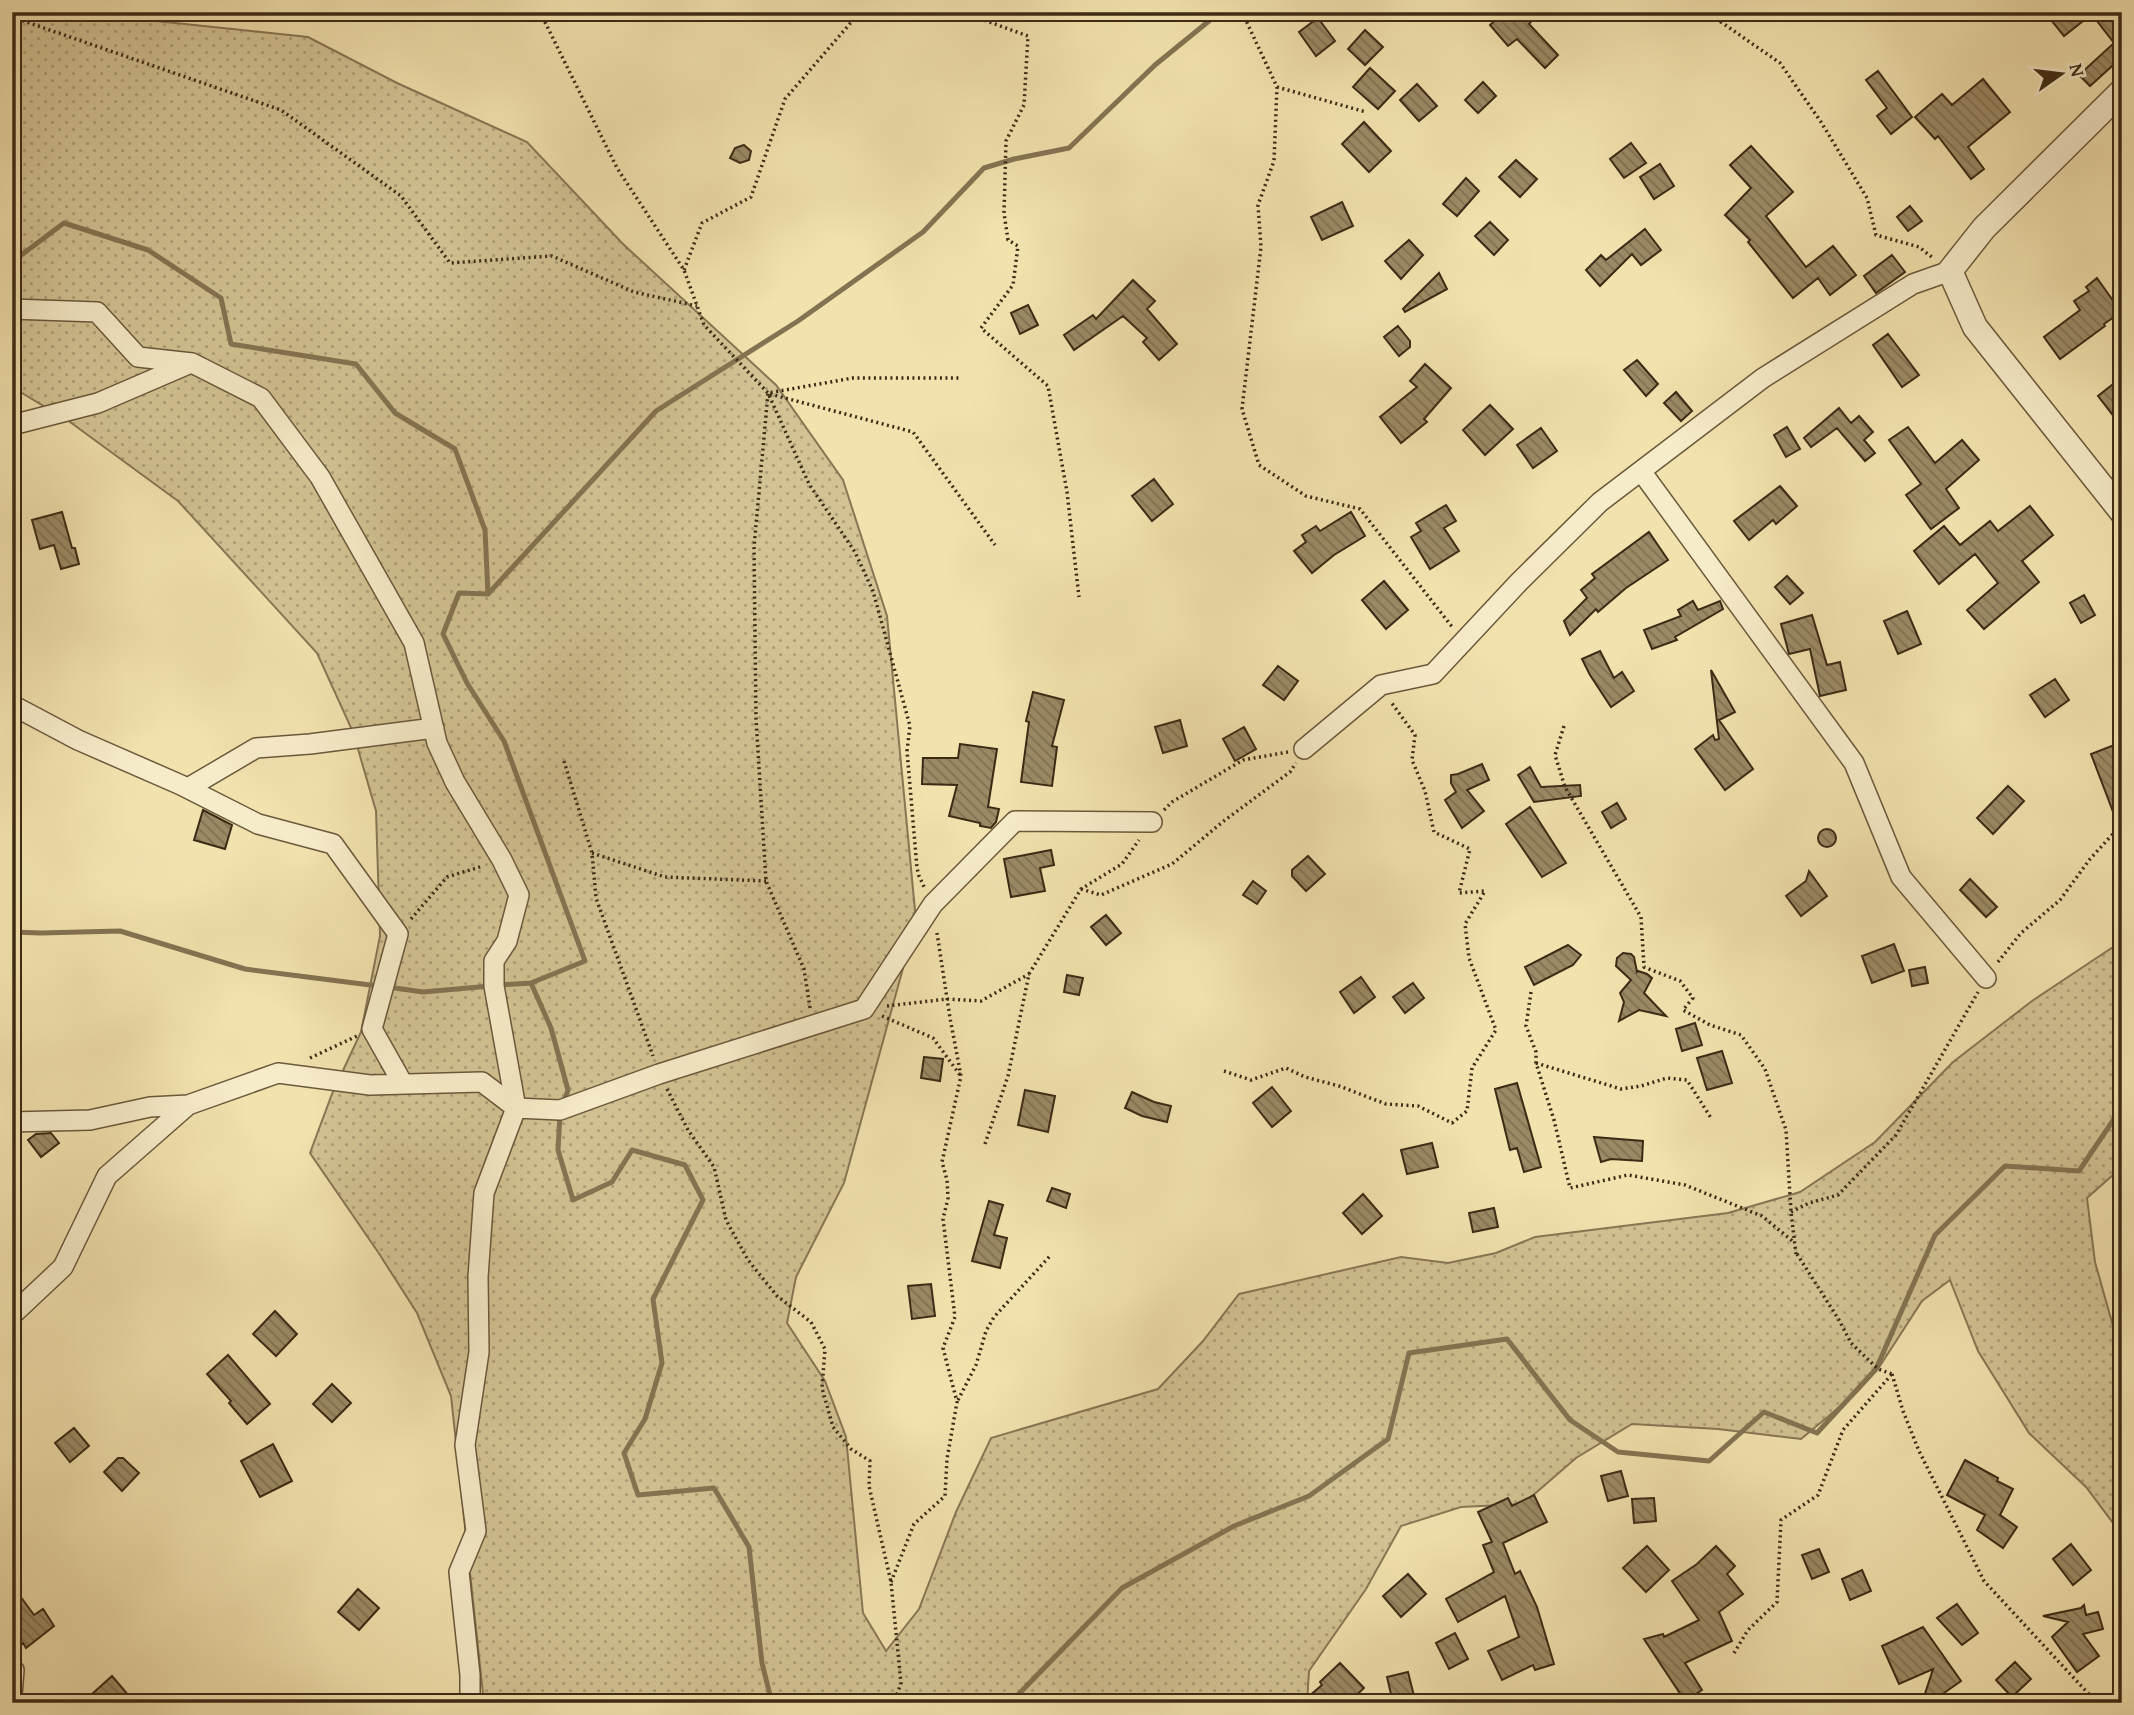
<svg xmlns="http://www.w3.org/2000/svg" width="2134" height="1715" viewBox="0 0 2134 1715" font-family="'Gentium Book Plus',serif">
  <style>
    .grass { fill: url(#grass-dots); stroke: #887654; stroke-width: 2 }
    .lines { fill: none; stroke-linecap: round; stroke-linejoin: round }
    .stream { stroke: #847352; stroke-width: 5 }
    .building { fill: url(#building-back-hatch); stroke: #3c2a15; stroke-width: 2 }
    .minor-casing { stroke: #6a583b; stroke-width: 22 }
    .tertiary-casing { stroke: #6a583b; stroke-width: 27 }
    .path { stroke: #3c2a15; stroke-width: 3.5; stroke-dasharray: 2 3.5; stroke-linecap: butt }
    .minor { stroke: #f7ecca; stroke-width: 19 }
    .tertiary { stroke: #f7ecca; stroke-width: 24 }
  </style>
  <defs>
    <pattern id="grass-dots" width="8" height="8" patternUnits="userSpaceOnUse" patternTransform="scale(1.75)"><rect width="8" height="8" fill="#d3c394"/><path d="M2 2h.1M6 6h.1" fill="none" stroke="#ac9f78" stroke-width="1.8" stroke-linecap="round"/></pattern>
    <pattern id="building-back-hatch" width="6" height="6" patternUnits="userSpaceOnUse" patternTransform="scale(1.75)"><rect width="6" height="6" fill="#9b8a65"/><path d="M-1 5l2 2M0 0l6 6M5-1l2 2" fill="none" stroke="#807152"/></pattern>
  </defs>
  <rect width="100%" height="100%" fill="#f2e2ae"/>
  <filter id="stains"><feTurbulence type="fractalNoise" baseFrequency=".00286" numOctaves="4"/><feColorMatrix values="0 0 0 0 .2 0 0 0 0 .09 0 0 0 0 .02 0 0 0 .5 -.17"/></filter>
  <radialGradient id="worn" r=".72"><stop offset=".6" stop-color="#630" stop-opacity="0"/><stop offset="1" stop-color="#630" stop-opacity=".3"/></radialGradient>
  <!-- grass -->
  <path class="grass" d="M12,12H120L128,18L308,37L397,83L527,142L623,244L776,385L843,480L887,616L916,921L844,1183L796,1277L787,1323L825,1381L846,1437L863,1613L886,1651L919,1609L956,1512L991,1438L1158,1389L1203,1341L1239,1294L1401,1257L1448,1263L1496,1253L1535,1237L1728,1213L1800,1192L1875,1142L1953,1062L2032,1001L2122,941V1167L2087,1198L2095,1262L2122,1358V1535L2086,1487L2029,1433L1978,1351L1950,1280L1922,1301L1878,1369L1854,1395L1801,1439L1718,1429L1632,1424L1576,1458L1523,1504L1461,1507L1401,1526L1366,1589L1309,1671L1307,1703H484L451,1396L417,1313L378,1252L310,1153L332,1094L361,1032L380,936L376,811L353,732L317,653L178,501L70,422L12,387Z"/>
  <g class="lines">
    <!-- stream -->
    <path class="stream" d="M12,262L64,223L148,250L221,298L231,344L356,364L395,413L455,449L485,530L488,594L459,593L443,634L467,683L504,741L585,961L531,983L551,1028L568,1090L563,1104
      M488,594L656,411L798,321L923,232L984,168L1014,159L1069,148L1155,65L1220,12
      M12,932L41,933L120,931L245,969L378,986
      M499,985L531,983
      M388,987L423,992L490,986
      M560,1114L558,1150L573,1200L612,1182L632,1150L685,1165L703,1200L653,1299L662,1363L645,1419L624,1453L638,1495L714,1488L749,1547L762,1663L772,1703
      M1010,1703L1122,1588L1234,1526L1309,1496L1388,1439L1409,1353L1507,1339L1570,1420L1618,1452L1709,1461L1764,1412L1817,1433L1876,1369L1935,1235L2005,1166L2079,1171L2122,1107"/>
  </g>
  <!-- building -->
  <path class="building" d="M1504,12H1539L1529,24L1558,55L1545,68L1517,39L1508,46L1490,25Z
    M2061,12H2076L2083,21L2064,36L2051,20Z
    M2090,12H2122V57L2090,86L2079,75L2114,43Z
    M1318,18L1335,41L1316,56L1299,32Z
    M1365,30L1383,47L1365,65L1348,49Z
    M1370,68L1395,91L1378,109L1353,87Z
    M1878,71L1912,117L1891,134L1877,116L1887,108L1866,80Z
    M1983,79L2010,112L1968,147L1984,169L1971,179L1938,136L1935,139L1915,117L1942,94L1952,105Z
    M1483,82L1496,96L1478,113L1465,100Z
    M1417,84L1437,106L1419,121L1400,100Z
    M1364,122L1391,151L1369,172L1342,144Z
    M1631,143L1646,163L1624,178L1610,159Z
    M744,145L751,151L749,160L740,163L730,158L735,148Z
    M1751,146L1793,192L1766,216L1806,267L1833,246L1856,275L1830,295L1818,278L1793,298L1748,242L1750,240L1725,215L1751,188L1730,165Z
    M1516,160L1537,179L1520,197L1499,177Z
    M1660,164L1674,186L1654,199L1640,177Z
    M1466,178L1479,191L1457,216L1443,204Z
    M1342,202L1353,226L1322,240L1311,217Z
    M1910,206L1922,221L1908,231L1897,217Z
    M1490,222L1508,240L1494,255L1475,236Z
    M1645,229L1661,250L1641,265L1632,254L1600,286L1586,270L1601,255L1606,260Z
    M1409,240L1423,255L1401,279L1385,261Z
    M1892,255L1905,272L1876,293L1864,276Z
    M1439,273L1447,289L1405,312L1403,309Z
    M2097,278L2121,312L2104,324L2105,326L2060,359L2044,337L2080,310L2074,301L2089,291L2086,287Z
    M1133,280L1155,301L1147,309L1177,344L1159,360L1143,342L1147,338L1123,316L1074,350L1064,335L1093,315L1096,319Z
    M1028,305L1038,325L1020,334L1011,313Z
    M1398,326L1410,341V347L1399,356L1384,337Z
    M1888,334L1919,375L1902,387L1873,345Z
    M1637,360L1658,384L1646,396L1624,370Z
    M1425,364L1451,388L1424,419L1427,422L1401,443L1380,417L1417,387L1410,381Z
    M2122,377V427L2098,396Z
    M1676,392L1692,411L1681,421L1664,403Z
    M1490,405L1513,429L1485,455L1463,430Z
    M1839,408L1851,423L1859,416L1873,432L1864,440L1875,453L1865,461L1837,428L1811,447L1804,438Z
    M1787,427L1800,449L1786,457L1774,435Z
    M1908,427L1935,463L1962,440L1979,460L1946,489L1959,508L1931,529L1906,495L1921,484L1889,440Z
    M1541,428L1557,451L1533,468L1517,445Z
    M1154,479L1173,504L1152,521L1132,496Z
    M1780,486L1797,506L1776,524L1773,520L1749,540L1734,521Z
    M1446,505L1456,521L1444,528L1459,551L1430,569L1411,537L1421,531L1416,523Z
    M2030,506L2053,535L2022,561L2039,582L1984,629L1967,610L1998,583L1975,554L1939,584L1914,551L1944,526L1960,545L1990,521L1998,531Z
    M62,512L72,548H75L79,564L61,569L54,545L40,549L32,520Z
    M1351,512L1365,536L1334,555L1312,573L1294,551L1306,542L1302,535L1316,526L1320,531Z
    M1649,532L1668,560L1626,588L1598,612L1596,609L1570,635L1564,621L1587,598L1581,590L1595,578L1592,574Z
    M1787,576L1803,593L1790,604L1775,587Z
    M1384,581L1408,610L1386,629L1362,600Z
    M2084,595L2095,615L2081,623L2070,603Z
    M1693,601L1698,610L1720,601L1723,609L1675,637L1677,640L1652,649L1644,630L1681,616L1678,610Z
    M1907,611L1921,644L1898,654L1884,621Z
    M1812,615L1827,665L1840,662L1846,690L1820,696L1810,649L1789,654L1781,624Z
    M1600,651L1614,678L1622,672L1634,691L1611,707L1590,675L1582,659Z
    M1278,666L1298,681L1284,700L1263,685Z
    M1711,670L1735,712L1719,720L1753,769L1725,790L1695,749L1713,735L1715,740L1719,739Z
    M2055,679L2069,700L2045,717L2030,695Z
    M1033,692L1064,700L1052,746L1057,747L1052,786L1021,782L1029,722L1026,721Z
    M1180,720L1187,746L1163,753L1155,727Z
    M1244,727L1256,749L1235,761L1223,739Z
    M2122,742V830H2120L2091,754Z
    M960,744L997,749L988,807L999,809L996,822L991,828L980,826V823L949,816L957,785L922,784L923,758H958Z
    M1482,764L1489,780L1467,790L1484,811L1462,828L1445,800L1456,792L1451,783V775L1458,774Z
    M1530,767L1541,787L1580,785L1581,796L1534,802L1518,775Z
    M2008,786L2024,801L1993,834L1977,818Z
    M1617,803L1626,819L1611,828L1602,812Z
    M1530,807L1566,863L1542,877L1506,824Z
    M203,810L232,825L225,849L194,840Z
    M1818 838a9 9 0 1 1 18 0a9 9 0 1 1-18 0Z
    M1051,850L1054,865L1040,868L1045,891L1011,897L1004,859Z
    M1308,856L1325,874L1306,891L1292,876V870Z
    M1809,871L1827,896L1801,916L1786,896L1806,881Z
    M1970,879L1997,907L1986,917L1960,890Z
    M1253,881L1266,891L1257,904L1243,895Z
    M1106,915L1121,933L1106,945L1091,927Z
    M1894,944L1904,971L1872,983L1862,956Z
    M1568,945L1581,955L1573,965L1534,985L1525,967Z
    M1623,953L1631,954L1634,957L1637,972L1638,971L1647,974L1652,978L1644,993L1666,1016L1639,1010L1619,1021L1624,1002L1620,993L1631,980L1616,966L1617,958Z
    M1925,967L1928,983L1912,986L1909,970Z
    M1067,975L1083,978L1079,995L1064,992Z
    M1361,977L1375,997L1354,1013L1340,992Z
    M1413,983L1424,998L1405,1013L1393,997Z
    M1695,1023L1702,1045L1682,1051L1676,1029Z
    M1722,1051L1732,1083L1707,1090L1697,1058Z
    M924,1057L943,1059L940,1081L921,1078Z
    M1517,1083L1541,1167L1524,1172L1517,1148L1510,1150L1495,1089Z
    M1272,1087L1291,1111L1272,1127L1253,1103Z
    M1025,1090L1055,1096L1048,1132L1018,1125Z
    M1132,1092L1154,1102L1171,1106L1167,1122L1142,1116L1125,1108Z
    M51,1133L59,1143L41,1157L28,1140L36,1134Z
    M1594,1137L1643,1141L1642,1161L1611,1159L1601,1162Z
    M1432,1143L1438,1167L1407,1174L1401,1150Z
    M1052,1188L1070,1194L1066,1208L1047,1201Z
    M1363,1194L1382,1216L1362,1234L1343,1213Z
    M989,1201L1003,1205L994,1235L1007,1238L1000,1268L972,1261Z
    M1494,1208L1498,1227L1473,1232L1469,1213Z
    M931,1284L935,1316L912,1319L908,1286Z
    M275,1311L297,1334L276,1356L253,1334Z
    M228,1355L270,1404L247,1424L229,1403L231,1401L207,1374Z
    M332,1384L351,1403L332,1422L313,1404Z
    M74,1428L89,1446L70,1462L55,1443Z
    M273,1444L292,1481L260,1497L241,1461Z
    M118,1458H123L139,1473L122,1491L104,1472Z
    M1965,1460L1998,1478L1997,1481L2013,1489L2000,1515L2017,1527L2003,1548L1977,1530L1985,1515L1947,1495Z
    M1621,1471L1628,1496L1608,1501L1601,1476Z
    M1534,1495L1547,1522L1503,1543L1515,1574L1520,1571L1537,1607L1554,1664L1535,1670L1533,1665L1502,1680L1488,1651L1519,1637L1505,1596L1458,1622L1446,1599L1494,1572L1483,1545L1492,1542L1478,1512L1508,1498L1512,1506Z
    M1654,1498L1656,1521L1634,1523L1632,1499Z
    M2071,1544L2091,1570L2073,1585L2053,1559Z
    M1647,1546L1669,1570L1646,1592L1623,1568Z
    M1716,1546L1735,1566L1727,1574L1743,1594L1719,1612L1732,1641L1685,1663L1702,1690L1685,1701L1644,1639L1663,1634L1664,1637L1699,1620L1672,1581L1697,1564Z
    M1819,1549L1829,1572L1812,1579L1802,1555Z
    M1862,1570L1871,1591L1850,1600L1842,1579Z
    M1408,1574L1426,1594L1401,1617L1383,1596Z
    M12,1585L34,1615L43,1609L54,1626L26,1648L23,1643L12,1652Z
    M358,1589L379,1608L359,1630L338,1612Z
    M1957,1604L1978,1633L1962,1645L1937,1618Z
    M2084,1605L2086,1615L2098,1612L2103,1629L2083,1634L2099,1656L2077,1672L2052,1637L2068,1622L2043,1616L2081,1608Z
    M1923,1627L1961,1681L1944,1693L1941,1703H1922L1933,1669L1899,1684L1882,1646Z
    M1455,1633L1468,1659L1449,1669L1436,1643Z
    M2015,1662L2031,1679L2012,1697L1996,1680Z
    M1340,1663L1364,1688L1348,1703H1301L1322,1685L1320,1682Z
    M1408,1672L1415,1700L1393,1703L1387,1677Z
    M112,1676L135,1703H82Z"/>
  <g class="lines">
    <!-- minor casing -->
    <g class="minor-casing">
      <path id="minor" d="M12,309L97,312L138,357L192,363L261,398L320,477L414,643L437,743L455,782L502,860L519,895L507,941L494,961V986L516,1108L484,1193L478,1277L479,1352L465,1445L476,1531L459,1572L470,1675V1703
        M12,425L98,403L191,363
        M1641,471L1854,763L1901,877L1986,978
        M12,705L78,740L181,785L258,824L333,844L398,934L372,1029L403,1084
        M1304,749L1381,685L1433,674L1519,582L1600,502L1763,378L1913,284L1950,271
        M188,788L256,748L310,744L434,728
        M12,1122L90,1120L150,1107L188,1105
        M12,1315L63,1267L107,1176L188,1105L278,1073L370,1085L482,1082L516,1108L560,1110L659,1074L864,1009L933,904L1015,821L1152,822
        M12,1668L14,1670L12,1695"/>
    </g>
    <!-- tertiary casing -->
    <g class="tertiary-casing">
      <path id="tertiary" d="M2122,91L1984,228L1950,271L1975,327L2122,512"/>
    </g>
    <!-- path -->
    <path class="path" d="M540,12L617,168L684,270L704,325L768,393L809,484L855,552L873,591L910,726L907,751L917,868L919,876L925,889
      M983,12L981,19L1028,36L1024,105L1006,141L1004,213L1008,240L1018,246L1013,285L981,328L1048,386L1067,492L1079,597
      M1242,12L1277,87L1274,161L1258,205L1261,247L1242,409L1259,465L1306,496L1360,509L1453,628
      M1715,12L1721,22L1780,63L1821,122L1867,198L1876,235L1919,247L1933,258
      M12,17L281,110L401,196L450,263L552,256L634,292L697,306
      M1277,87L1366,112
      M684,270L702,223L751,197L785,99L860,12
      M770,394L913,432L995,545
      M1564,726L1555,755L1565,787L1641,917L1644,967L1680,981L1693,998L1683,1010L1710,1025L1741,1035L1765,1069L1786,1130L1791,1212L1796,1254
      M564,761L592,853L596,898L653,1056
      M1164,810L1172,802L1243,760L1288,752
      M592,853L665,877L766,881
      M1081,889L1101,895L1172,864L1225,820L1290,772L1296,763
      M411,919L447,877L483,866
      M1998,962L2021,933L2060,900L2090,859L2122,824
      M1531,992L1526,1026L1536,1052V1063L1554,1120L1570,1188L1628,1175L1685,1185L1762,1216L1795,1243
      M887,1006L947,999L981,1001L1029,974
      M810,1008L804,969L766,881L756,719L754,547L768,393L853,378H960
      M882,1016L933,1038L960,1075
      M310,1058L357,1036
      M1536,1063L1621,1089L1641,1086L1667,1078L1687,1080L1711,1118
      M1224,1071L1251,1080L1286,1068L1305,1077L1339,1086L1386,1104L1418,1106L1452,1123L1467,1111L1472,1068L1496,1030L1469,958L1465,924L1485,891L1459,893L1470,849L1434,832L1425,791L1412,760L1415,735L1391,702
      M667,1089L688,1130L714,1167L726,1220L748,1260L777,1296L811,1322L825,1349L822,1388L833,1427L851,1449L870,1461L869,1486L891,1582L901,1683L894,1703
      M985,1144L1008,1076L1029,974L1081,889L1122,864L1139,840
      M1791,1212L1809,1203L1838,1195L1896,1135L1978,992
      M1797,1254L1839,1320L1851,1343L1878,1369L1892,1374
      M1892,1374L1903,1411L1919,1451L1984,1581L2097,1703
      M958,1400L976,1365L986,1331L994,1317L1050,1256
      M891,1582L914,1524L945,1496L947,1459L957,1402L943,1348L955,1317L943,1219L948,1198L947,1180L942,1162L961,1076L950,1018L937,933
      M1734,1653L1748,1630L1777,1602L1781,1520L1818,1495L1843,1430L1892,1374"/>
    <!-- minor -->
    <use href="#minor" class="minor"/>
    <!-- tertiary -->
    <use href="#tertiary" class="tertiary"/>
  </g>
  <!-- margin -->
  <rect width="2134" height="1715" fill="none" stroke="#f2e2ae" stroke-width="42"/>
  <rect x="14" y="14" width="2106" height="1687" fill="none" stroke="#3c2a15" stroke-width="3.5"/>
  <rect x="21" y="21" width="2092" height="1673" fill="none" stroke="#3c2a15" stroke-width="2"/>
  <!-- north arrow -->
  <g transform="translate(2061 74) rotate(76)" stroke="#f7ecca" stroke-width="5" paint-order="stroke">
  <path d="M0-5L12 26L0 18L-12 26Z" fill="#3c2a15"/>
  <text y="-10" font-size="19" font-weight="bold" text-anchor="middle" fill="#3c2a15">N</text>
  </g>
  <rect width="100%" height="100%" filter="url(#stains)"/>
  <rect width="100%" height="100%" fill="url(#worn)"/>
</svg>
